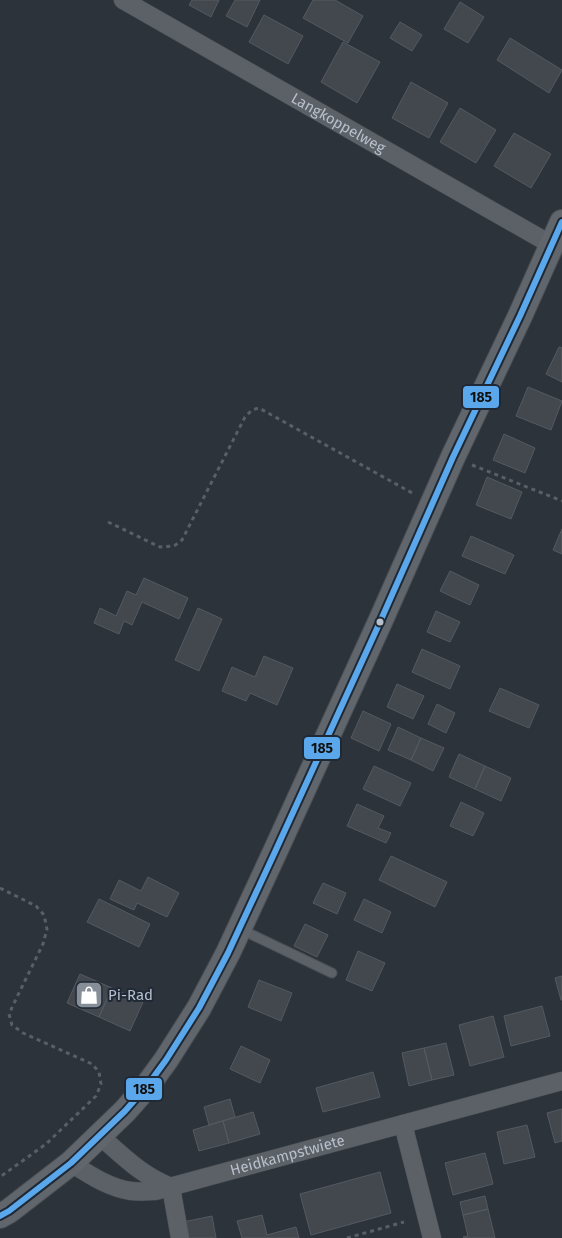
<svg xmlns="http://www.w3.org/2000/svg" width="562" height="1238" viewBox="0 0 562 1238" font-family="'Fira Sans',sans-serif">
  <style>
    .building { fill: #43484f; stroke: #545a61 }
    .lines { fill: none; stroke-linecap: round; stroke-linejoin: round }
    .lane-casing { stroke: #4a4f55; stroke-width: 11 }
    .street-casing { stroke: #4a4f55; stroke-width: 19 }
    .secondary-casing { stroke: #4a4f55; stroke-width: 26 }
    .path { stroke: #596065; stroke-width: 3; stroke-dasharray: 4 4; stroke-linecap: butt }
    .lane { stroke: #5c6168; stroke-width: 9 }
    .street { stroke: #5c6168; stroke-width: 18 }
    .secondary { stroke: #61656c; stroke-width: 24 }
    .bus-1-casing { stroke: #1f2935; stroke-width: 10 }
    .bus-1 { stroke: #5aa8eb; stroke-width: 6 }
    .bus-dot { fill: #b7bfcb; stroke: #1f2935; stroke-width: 2 }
    .labels { text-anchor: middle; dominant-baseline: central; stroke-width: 4; stroke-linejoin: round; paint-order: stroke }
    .street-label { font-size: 15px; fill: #b7bfcb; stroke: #1f2935 }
    .poi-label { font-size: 15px; fill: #b7bfcb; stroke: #1f2935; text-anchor: start }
    .line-badge { stroke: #1f2935; stroke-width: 2 }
    .pale-badge-label { font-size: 14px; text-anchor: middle; font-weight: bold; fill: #111 }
  </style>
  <rect width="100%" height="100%" fill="#2c333a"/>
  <!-- building -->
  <path class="building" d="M192,0H219L211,17L189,5Z
    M235,0H260L247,27L226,16Z
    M313,0H335L363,16L348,43L303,18Z
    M460,2L484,17L468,43L444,29Z
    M264,15L303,36L288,64L249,42Z
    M400,22L422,35L412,51L390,38Z
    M510,38L562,70L549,93L497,60Z
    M343,42L380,62L357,103L321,82Z
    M411,82L448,103L429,138L392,118Z
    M460,108L496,130L476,163L440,142Z
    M514,133L551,154L531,188L494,166Z
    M559,347L562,348V382L546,374Z
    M528,387L562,401L551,430L516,416Z
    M504,434L535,448L525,473L493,460Z
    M487,477L522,492L511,519L476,505Z
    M562,529V554L553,550Z
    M471,536L514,555L505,574L462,556Z
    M450,571L479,585L470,605L440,591Z
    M144,578L188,598L179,619L142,602L132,625L124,621L119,634L94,623L100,608L116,616L127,591L136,595Z
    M198,608L222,619L199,671L175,660Z
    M436,611L460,622L450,642L427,632Z
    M422,649L460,666L450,689L412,672Z
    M264,656L293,668L277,705L250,693L246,701L222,691L232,667L255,677Z
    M397,684L424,696L413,719L387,707Z
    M500,688L539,705L529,728L489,711Z
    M437,704L455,713L446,733L428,724Z
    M363,711L391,724L379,751L351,738Z
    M398,727L421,738L411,760L388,750Z
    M421,738L444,748L433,771L411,760Z
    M459,754L485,766L475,789L449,777Z
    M374,766L411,783L400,806L363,789Z
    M485,766L511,778L501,801L475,789Z
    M461,802L484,813L473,836L450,826Z
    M357,804L384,816L378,828L391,833L386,843L347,826Z
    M391,856L447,882L435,907L379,880Z
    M148,877L179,893L167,917L137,903L134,910L110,899L119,880L141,891Z
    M323,883L346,893L337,914L313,903Z
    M99,899L150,924L139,947L87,922Z
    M364,899L391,912L382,933L354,920Z
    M305,924L328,935L317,957L294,946Z
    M358,951L385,963L372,991L346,980Z
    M80,974L112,988L99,1017L67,1003Z
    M562,976V1000H561L555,978Z
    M259,980L292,993L281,1021L248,1007Z
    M112,988L143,1002L130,1031L99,1017Z
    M542,1006L550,1036L511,1046L504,1016Z
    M493,1016L504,1057L470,1066L459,1025Z
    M446,1043L454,1075L432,1080L424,1048Z
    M241,1046L270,1060L260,1083L230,1069Z
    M424,1048L432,1080L409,1086L402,1053Z
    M373,1072L380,1097L323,1112L316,1088Z
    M230,1099L235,1117L209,1125L204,1107Z
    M562,1109V1141L555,1143L547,1113Z
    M253,1112L260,1134L229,1143L223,1121Z
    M223,1121L229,1143L199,1151L193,1130Z
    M527,1125L535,1157L504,1164L497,1132Z
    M485,1153L493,1184L453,1195L445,1163Z
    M380,1172L391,1213L311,1235L300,1194Z
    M485,1196L488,1209L463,1215L460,1202Z
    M488,1209L495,1238H464L463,1237L468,1236L463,1215Z
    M262,1215L267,1235L296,1227L299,1238H242L237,1221Z
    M212,1216L216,1238H186L183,1222Z"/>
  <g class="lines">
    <!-- lane casing -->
    <g class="lane-casing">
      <path id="lane" d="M240,929L332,973"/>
    </g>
    <!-- street casing -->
    <g class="street-casing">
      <g id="street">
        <path id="s1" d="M123,0L552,245"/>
        <path d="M403,1124L432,1238"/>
        <path d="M100,1136C124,1157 141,1175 171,1187"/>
        <path id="s2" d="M71,1163C90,1175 109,1188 131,1191C139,1192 147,1191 155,1191L562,1081"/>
        <path d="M171,1187L180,1238"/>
      </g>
    </g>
    <!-- secondary casing -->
    <g class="secondary-casing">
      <path id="secondary" d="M0,1216L9,1211L71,1163L125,1111L147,1086L166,1060L199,1008L228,953L274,854L380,622L453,457L520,316L562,222"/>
    </g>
    <!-- path -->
    <path class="path" d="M472,465L562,501
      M108,522L160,547L174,546L182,540L245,417L252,410L259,408L414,494
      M0,888L36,906L44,915L47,929L43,944L16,999L9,1014L12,1025L23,1033L92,1064L99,1072L101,1084L96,1096L46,1144L0,1177
      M347,1238L404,1222"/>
    <!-- lane -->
    <use href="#lane" class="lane"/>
    <!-- street -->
    <use href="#street" class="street"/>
    <!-- secondary -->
    <use href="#secondary" class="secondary"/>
    <!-- bus-1 casing -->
    <g class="bus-1-casing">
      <path id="bus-1" d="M0,1216L9,1211L71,1163L125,1111L147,1086L166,1060L199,1008L228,953L274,854L380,622L453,457L520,316L562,222"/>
    </g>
    <!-- bus-1 -->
    <use href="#bus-1" class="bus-1"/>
  </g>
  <!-- icons -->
  <defs>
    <g id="shop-square" transform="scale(1.4375)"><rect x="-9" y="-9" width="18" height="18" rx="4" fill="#868e98" stroke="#1f2935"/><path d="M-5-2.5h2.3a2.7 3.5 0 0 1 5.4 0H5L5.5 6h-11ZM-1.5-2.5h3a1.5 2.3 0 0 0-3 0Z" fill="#fff"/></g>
  </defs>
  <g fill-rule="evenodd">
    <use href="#shop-square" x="89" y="995"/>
  </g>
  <!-- markers -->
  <circle class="bus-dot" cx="380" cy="622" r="4.5"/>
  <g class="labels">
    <!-- street labels -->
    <g class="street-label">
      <text stroke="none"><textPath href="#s1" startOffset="248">Langkoppelweg</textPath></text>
      <text stroke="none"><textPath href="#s2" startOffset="228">Heidkampstwiete</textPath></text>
    </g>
    <!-- poi labels -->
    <g class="poi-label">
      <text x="108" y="995">Pi-Rad</text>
    </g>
  </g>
  <g class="line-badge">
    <rect x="462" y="385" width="38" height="24" rx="5" fill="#5aa8eb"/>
    <rect x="303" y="736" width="38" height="24" rx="5" fill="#5aa8eb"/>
    <rect x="125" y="1077" width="38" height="24" rx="5" fill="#5aa8eb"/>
  </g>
  <g class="pale-badge-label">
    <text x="481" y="402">185</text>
    <text x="322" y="753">185</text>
    <text x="144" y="1094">185</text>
  </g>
</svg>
